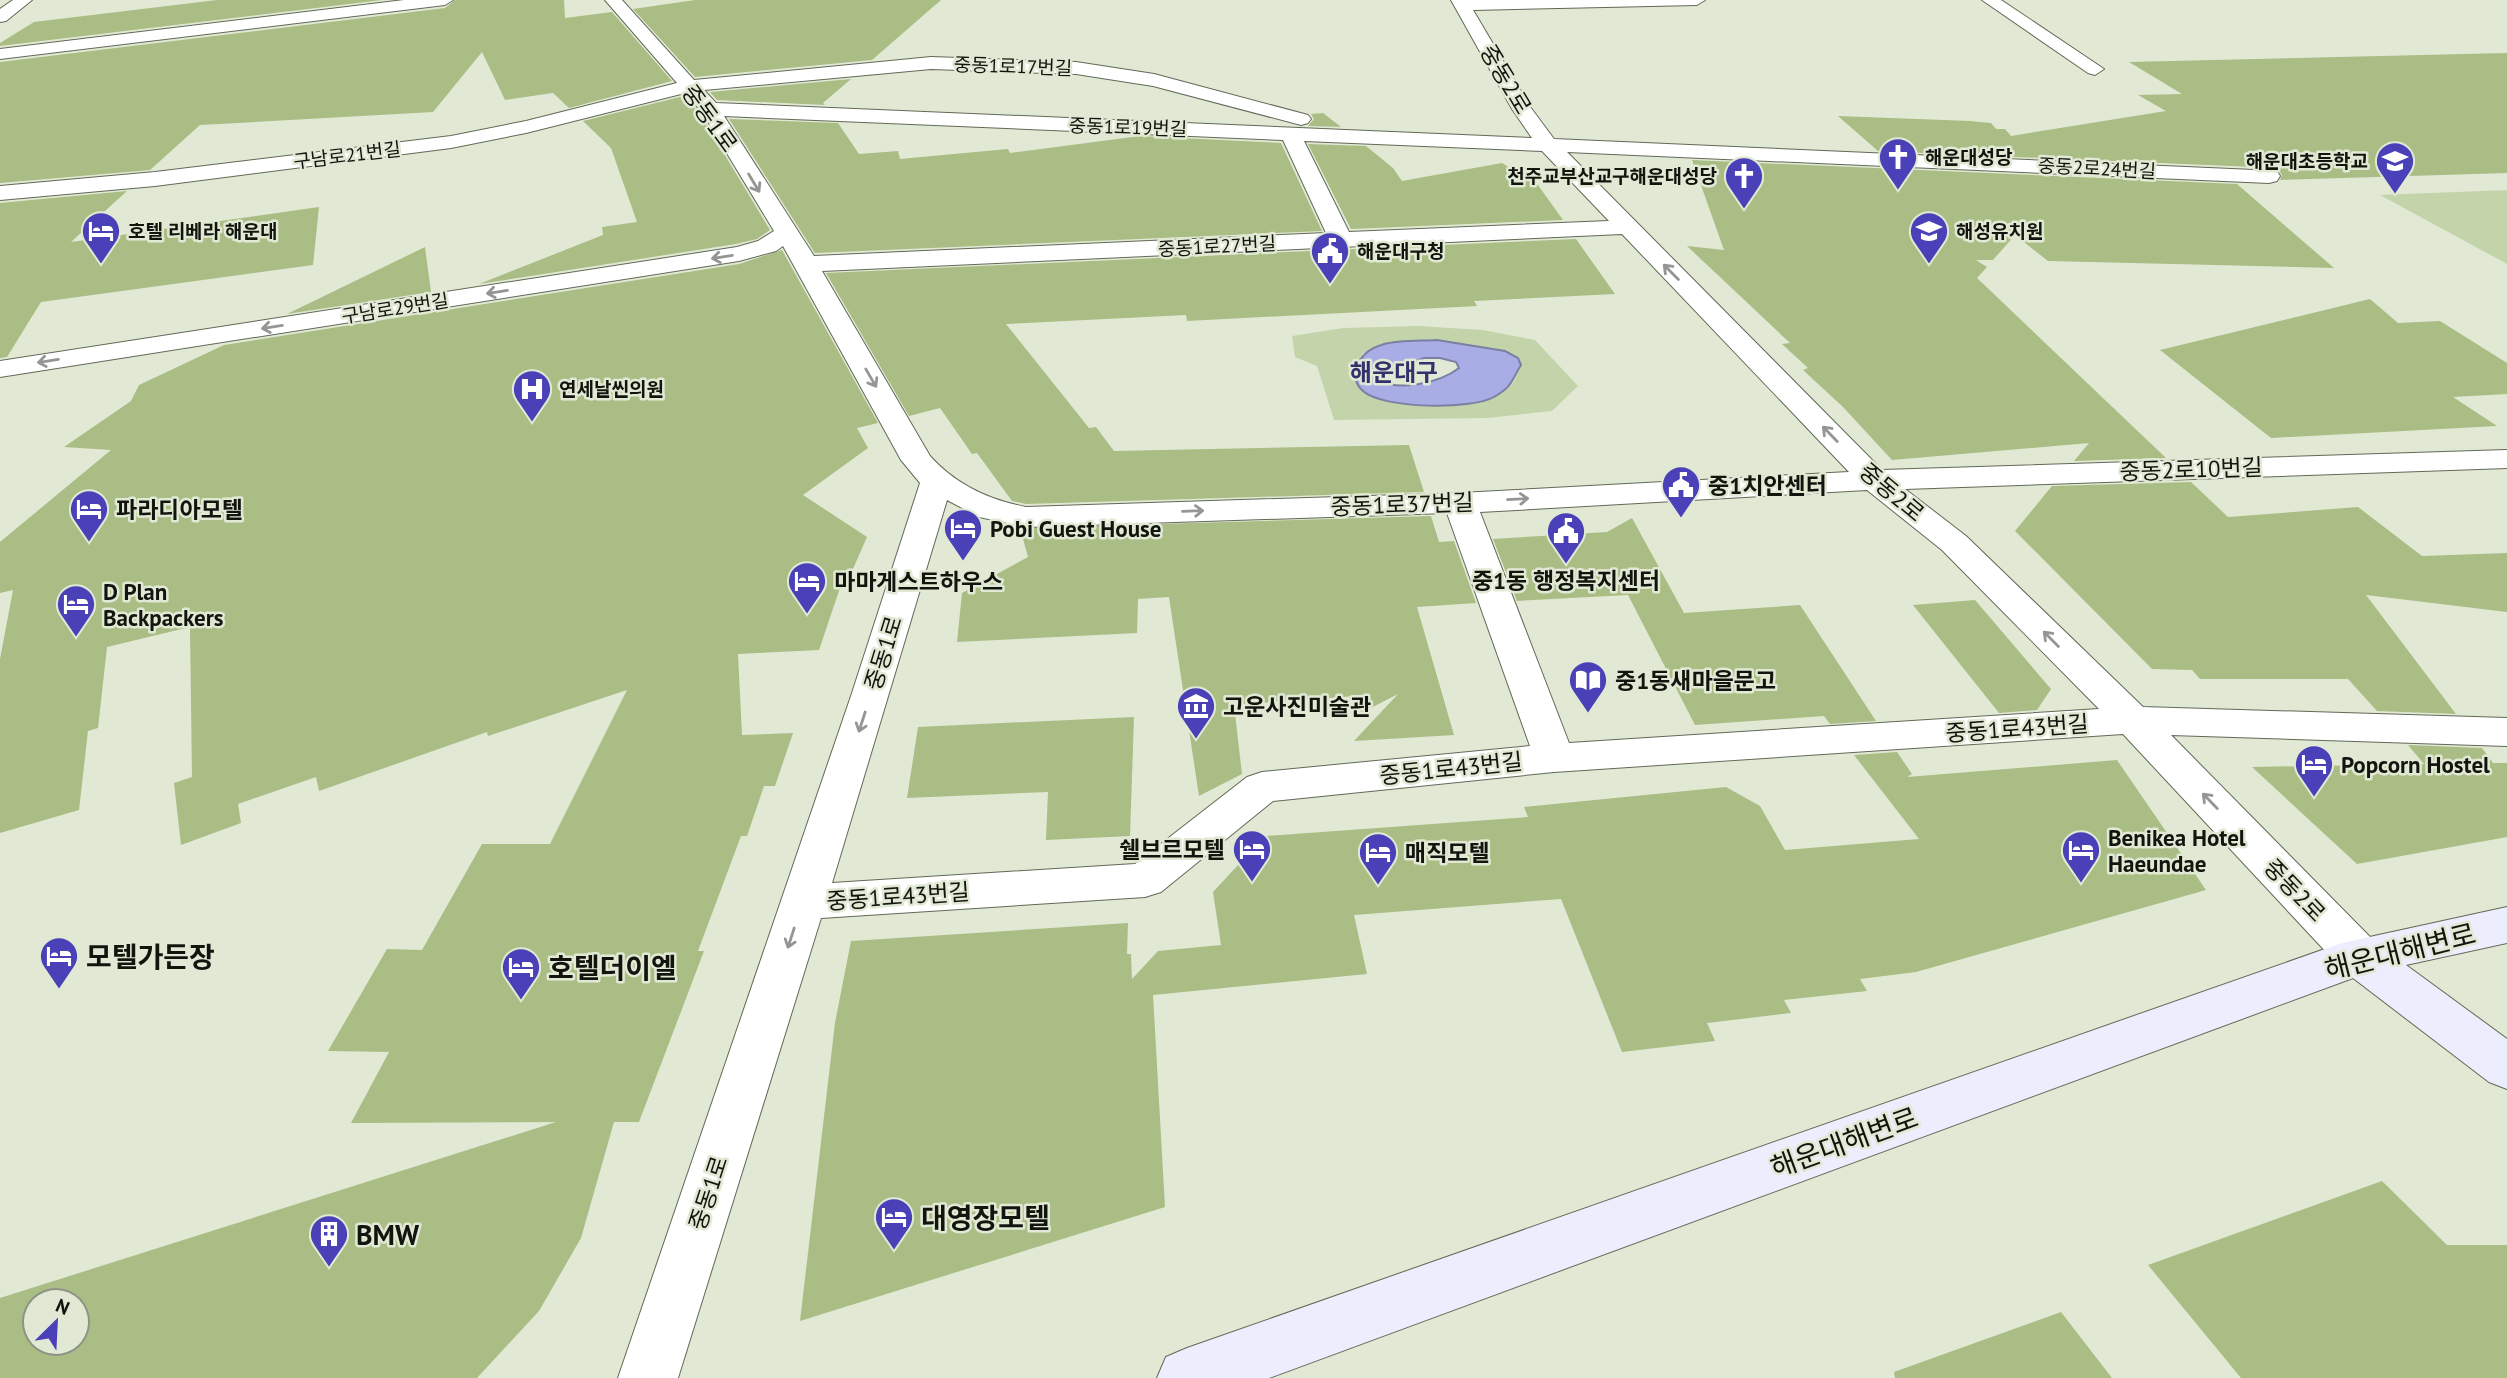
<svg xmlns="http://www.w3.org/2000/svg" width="2507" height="1378" viewBox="0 0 2507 1378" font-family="'PT Sans','Noto Sans KR',sans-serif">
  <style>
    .green { fill: #c4d4aa; fill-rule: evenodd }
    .water { fill: #a8ade5; stroke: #7b7fa4; stroke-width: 2; fill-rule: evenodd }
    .building { fill: #a9bd85; fill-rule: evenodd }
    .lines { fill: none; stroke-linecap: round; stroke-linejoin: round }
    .street-casing { stroke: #626957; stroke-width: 2 }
    .secondary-casing { stroke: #626957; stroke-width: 2 }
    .street { fill: #fff; fill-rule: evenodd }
    .secondary { fill: #eceefe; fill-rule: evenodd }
    .oneway { stroke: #949693 }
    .labels { text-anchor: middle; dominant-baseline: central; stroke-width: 5; stroke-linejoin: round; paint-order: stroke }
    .far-street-label { font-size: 19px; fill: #12150e; stroke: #e1e9d5 }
    .far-poi-label { font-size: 19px; font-weight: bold; fill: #12150e; stroke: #e1e9d5; text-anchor: start }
    .street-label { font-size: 23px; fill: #12150e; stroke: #e1e9d5 }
    .poi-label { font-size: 23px; font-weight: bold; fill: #12150e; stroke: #e1e9d5; text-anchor: start }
    .far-district-label { font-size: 24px; font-weight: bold; fill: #32316c; stroke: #e1e9d5 }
    .near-street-label { font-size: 28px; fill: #12150e; stroke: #e1e9d5 }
    .near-poi-label { font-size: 28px; font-weight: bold; fill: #12150e; stroke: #e1e9d5; text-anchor: start }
  </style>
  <rect width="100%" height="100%" fill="#e1e9d5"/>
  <!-- green -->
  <path class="green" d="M2507,190V264L2380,195Z
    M1418,326L1483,330L1535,340L1578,386L1552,411L1488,418L1334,420L1317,366L1295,357L1292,336L1343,328ZM1437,340L1505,351L1518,358L1521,365C1517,371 1516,381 1511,385C1482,412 1426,407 1388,401L1362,354L1379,345Z"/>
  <!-- water -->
  <path class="water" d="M1437,340L1505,351L1518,358L1521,365C1511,381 1513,386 1494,397C1471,410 1383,409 1363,391C1355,384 1354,376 1357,367C1367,336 1411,342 1437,340ZM1424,358H1440L1456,362L1459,368C1441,382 1397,393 1379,379L1383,374Z"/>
  <!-- building -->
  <path class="building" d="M217,0H382L0,46V43L34,22Z
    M455,0H564L565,18L612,12L672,81L569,108L553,93L505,100L482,52L433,112L200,125L150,170L0,183V62L445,8Z
    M695,0H941L872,60L695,77L633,9Z
    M2507,53V173L2280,180L2282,175L2277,168L1878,151L1838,116L1970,121L1991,123L1996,129H2005L2011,136L2166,111L2138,95L2182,94L2129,62Z
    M851,79L823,103L825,105L717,100L710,92Z
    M684,96L700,114L770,230L757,239L736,244L479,284L603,235L602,227L637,222L611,148L583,121Z
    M1323,113L1341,127L1308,126L1314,119L1311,114Z
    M729,119L838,123L859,154L898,151L900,159L1008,149L1010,153L1140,136L1281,143L1322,231L815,253Z
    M1308,144L1366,146L1393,168L1402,181L1502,163L1538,185L1563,220L1351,229Z
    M1692,160L2237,184L2334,268L2048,261L2015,235L1993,260H1976L1987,267L1977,278L2166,458L2074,461L2089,443L1892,460L1843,407L1803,370L1808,368L1782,344L1790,343L1687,246L1724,250Z
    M127,191L71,242L319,207L313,265L41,302L7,357L0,358V203Z
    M1576,239L1615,294L1474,301L1477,306L1187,321L1186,315L1006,324L1089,428L1096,427L1114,451L1409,445L1424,492L1026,504L1012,501L977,453L972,454L940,408L909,416L826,273Z
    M425,247L431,292L287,314Z
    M782,250L878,423L857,428L868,448L803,495L867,537L845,587L840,588L819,650L738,654L742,735L793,733L775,786H764L747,836H741L698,951H704L639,1122H614L581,1238L539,1311L477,1378H0V1298L556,1122L351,1123L389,1052L328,1051L387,949L422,950L482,844H550L627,690L488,736L487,732L319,791L316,777L238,804L241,823L181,845L174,783L192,777L190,627L107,647L98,728L88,731L79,810L0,833V659L13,590L0,593V542L111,450L64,447L131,401L139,385L224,345L739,264ZM35,1301H77V1343H35Z
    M2370,299L2398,323L2440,321L2507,363V394L2453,397L2497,426L2271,438L2160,350Z
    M2191,482L2228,517L2358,507L2422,556L2507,553V612L2366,595L2456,714L2377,711L2348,679H2200L2192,670L2152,669L2015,531L2052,486Z
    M1431,516L1439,542L1454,541L1476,603L1417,607L1454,735L1354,741L1398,694L1361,713L1357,696L1234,705L1242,774L1199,796L1169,597L1138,599L1137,633L957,642L962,593L1028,557L1020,528Z
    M1632,518L1684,613L1800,605L1876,721L1830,724L1824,716L1695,725L1628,595L1517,601L1493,539L1607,532Z
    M1975,600L2051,689L2037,710L1999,713L1913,605Z
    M1134,717L1130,836L1046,840L1048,792L907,798L918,727Z
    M2408,745L2482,748L2493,763H2507V837L2357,864L2252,767L2424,764Z
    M1897,752L1912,774L1907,777L2117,760L2206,890L1916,972L1860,979L1867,991L1784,1000L1791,1013L1707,1023L1715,1041L1622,1052L1561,899L1354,915L1367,974L1153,995L1165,1207L800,1321L835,1023L851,941L1128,923L1127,954H1131L1132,979L1158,951L1221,945L1213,892L1265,836L1528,817L1524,807L1726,787L1760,806L1785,850L1919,839L1854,755Z
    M2382,1181L2447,1245H2507V1378H2241L2148,1265Z
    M2061,1312L2112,1378H1895L1894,1372Z"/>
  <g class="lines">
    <!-- street casing -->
    <g class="street-casing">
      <path id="street" d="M13,0H32L6,21L0,22V9Z
        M404,0H453L445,5L0,59V49Z
        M605,0H622L694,80L931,57L1076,62L1154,74L1308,115L1311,119L1308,123L1301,125L1153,86L1076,74L931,69L704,90L716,103L1532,138L1512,109L1451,0H1705L1697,5L1473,10L1531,108L1554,139L2277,171L2280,176L2277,181L2269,183L1567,152L1882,470L2507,450V468L1905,489L1966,536L2143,707L2507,718V746L2171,735L2376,943L2383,956L2376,969L2359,975L2342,969L2123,734L1554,772L1273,801L1161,892L1145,897L821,918L678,1378H618L851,696L920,483L901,460L783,246L776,251L739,261L0,377V361L737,247L758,241L774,231L702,112L685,93L526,133L451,148L155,186L0,200V186L155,172L451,136L526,121L677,83ZM724,116L1283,140L1326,233L814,256ZM1304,141L1542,151L1609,221L1349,232ZM1622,234L1849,472L1460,493L1026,507C989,500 955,484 930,456L822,271ZM1867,490L1942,550L2099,709L1569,743L1480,512ZM947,500L979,517L1026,527L1447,513L1530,746L1262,772L1247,777L1135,864L832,883Z
        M1982,0H2001L2104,69L2095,75L2088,73Z"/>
    </g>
    <!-- secondary casing -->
    <g class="secondary-casing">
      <path id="secondary" d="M2507,907V943L2406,965L2507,1039V1089L2489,1082L2353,978L1269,1378H1157L1166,1357L1187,1348L2342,943Z"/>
    </g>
    <!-- street -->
    <use href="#street" class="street"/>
    <!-- secondary -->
    <use href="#secondary" class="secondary"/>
  </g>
  <!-- one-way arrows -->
  <defs><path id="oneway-shaft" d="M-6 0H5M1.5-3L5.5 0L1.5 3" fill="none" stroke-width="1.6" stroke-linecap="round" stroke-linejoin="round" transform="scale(1.75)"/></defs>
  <g class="oneway">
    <use href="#oneway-shaft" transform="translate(754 183) rotate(59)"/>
    <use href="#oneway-shaft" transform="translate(722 257) rotate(171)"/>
    <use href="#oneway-shaft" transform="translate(1671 272) rotate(-135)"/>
    <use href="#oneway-shaft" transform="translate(497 292) rotate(171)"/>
    <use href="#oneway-shaft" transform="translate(272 327) rotate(171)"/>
    <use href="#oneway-shaft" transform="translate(48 361) rotate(171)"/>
    <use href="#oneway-shaft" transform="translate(871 378) rotate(60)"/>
    <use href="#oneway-shaft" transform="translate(1830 434) rotate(-134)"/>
    <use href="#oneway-shaft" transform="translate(1518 499) rotate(-3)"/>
    <use href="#oneway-shaft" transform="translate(1193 511) rotate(-2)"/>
    <use href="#oneway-shaft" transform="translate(2051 639) rotate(-135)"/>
    <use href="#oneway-shaft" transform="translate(862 722) rotate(108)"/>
    <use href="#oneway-shaft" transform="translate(2210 801) rotate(-134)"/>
    <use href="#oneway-shaft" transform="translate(791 938) rotate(108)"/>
  </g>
  <!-- icons -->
  <defs>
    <g id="church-pin" transform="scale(2.0125)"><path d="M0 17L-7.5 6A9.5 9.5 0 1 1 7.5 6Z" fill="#4a40b7" stroke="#e1e9d5"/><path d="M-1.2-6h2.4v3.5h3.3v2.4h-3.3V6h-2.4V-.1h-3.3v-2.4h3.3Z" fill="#fff"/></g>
    <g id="school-pin" transform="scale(2.0125)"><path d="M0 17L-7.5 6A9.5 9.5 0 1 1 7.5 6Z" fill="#4a40b7" stroke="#e1e9d5"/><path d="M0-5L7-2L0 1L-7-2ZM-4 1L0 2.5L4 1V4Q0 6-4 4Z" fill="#fff"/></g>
    <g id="hotel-pin" transform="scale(2.0125)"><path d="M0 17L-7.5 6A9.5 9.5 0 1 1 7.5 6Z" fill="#4a40b7" stroke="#e1e9d5"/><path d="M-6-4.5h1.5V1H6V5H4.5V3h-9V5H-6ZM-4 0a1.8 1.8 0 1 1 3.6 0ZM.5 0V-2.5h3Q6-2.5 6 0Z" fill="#fff"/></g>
    <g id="civic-pin" transform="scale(2.0125)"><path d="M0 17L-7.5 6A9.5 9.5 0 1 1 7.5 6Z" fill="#4a40b7" stroke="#e1e9d5"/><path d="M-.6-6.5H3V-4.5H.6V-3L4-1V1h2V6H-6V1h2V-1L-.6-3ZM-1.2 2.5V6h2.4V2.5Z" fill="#fff"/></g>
    <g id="hospital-pin" transform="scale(2.0125)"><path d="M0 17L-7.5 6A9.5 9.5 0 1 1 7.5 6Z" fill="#4a40b7" stroke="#e1e9d5"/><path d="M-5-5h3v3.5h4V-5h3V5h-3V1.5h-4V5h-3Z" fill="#fff"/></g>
    <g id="library-pin" transform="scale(2.0125)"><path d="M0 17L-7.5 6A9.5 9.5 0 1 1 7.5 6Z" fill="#4a40b7" stroke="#e1e9d5"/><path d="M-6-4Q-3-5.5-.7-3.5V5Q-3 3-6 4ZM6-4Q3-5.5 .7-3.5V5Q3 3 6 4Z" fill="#fff"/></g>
    <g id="museum-pin" transform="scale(2.0125)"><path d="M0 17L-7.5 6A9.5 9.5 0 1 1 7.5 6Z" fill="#4a40b7" stroke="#e1e9d5"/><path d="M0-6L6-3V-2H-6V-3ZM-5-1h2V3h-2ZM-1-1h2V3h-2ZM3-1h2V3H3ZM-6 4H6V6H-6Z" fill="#fff"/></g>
    <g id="building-pin" transform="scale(2.0125)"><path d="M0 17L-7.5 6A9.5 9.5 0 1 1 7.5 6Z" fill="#4a40b7" stroke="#e1e9d5"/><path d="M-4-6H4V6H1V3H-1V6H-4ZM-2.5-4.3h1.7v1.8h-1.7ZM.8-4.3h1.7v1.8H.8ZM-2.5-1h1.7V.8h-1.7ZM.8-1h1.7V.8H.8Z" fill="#fff"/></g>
  </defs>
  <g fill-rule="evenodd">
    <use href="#church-pin" x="1898" y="157"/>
    <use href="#school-pin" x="2395" y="161"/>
    <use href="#church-pin" x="1744" y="176"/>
    <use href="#hotel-pin" x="101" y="231"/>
    <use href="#school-pin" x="1929" y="231"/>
    <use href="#civic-pin" x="1330" y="251"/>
    <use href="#hospital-pin" x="532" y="389"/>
    <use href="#civic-pin" x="1681" y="485"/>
    <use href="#hotel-pin" x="89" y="509"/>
    <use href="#hotel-pin" x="963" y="528"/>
    <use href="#civic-pin" x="1566" y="531"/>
    <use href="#hotel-pin" x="807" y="581"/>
    <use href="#hotel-pin" x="76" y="604"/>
    <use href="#library-pin" x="1588" y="680"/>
    <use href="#museum-pin" x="1196" y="706"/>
    <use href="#hotel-pin" x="2314" y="764"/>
    <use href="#hotel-pin" x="1252" y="849"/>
    <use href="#hotel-pin" x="2081" y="850"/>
    <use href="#hotel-pin" x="1378" y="852"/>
    <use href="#hotel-pin" x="59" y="956"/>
    <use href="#hotel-pin" x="521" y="967"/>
    <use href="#hotel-pin" x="894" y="1217"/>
    <use href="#building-pin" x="329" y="1234"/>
  </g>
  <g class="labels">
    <!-- far-street labels -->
    <g class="far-street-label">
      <text transform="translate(1013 66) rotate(2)">중동1로17번길</text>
      <text transform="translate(1128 127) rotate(2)">중동1로19번길</text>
      <text transform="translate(347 155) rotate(-7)">구남로21번길</text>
      <text transform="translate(2097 168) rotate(3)">중동2로24번길</text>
      <text transform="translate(1217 246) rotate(-3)">중동1로27번길</text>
      <text transform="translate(395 308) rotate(-9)">구남로29번길</text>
    </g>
    <!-- far-poi labels -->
    <g class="far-poi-label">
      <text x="1925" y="157">해운대성당</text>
      <text x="2368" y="161" text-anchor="end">해운대초등학교</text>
      <text x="1717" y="176" text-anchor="end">천주교부산교구해운대성당</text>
      <text x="128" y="231">호텔 리베라 해운대</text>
      <text x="1956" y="231">해성유치원</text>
      <text x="1357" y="251">해운대구청</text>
      <text x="559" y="389">연세날씬의원</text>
    </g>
    <!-- street labels -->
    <g class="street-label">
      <text transform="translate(1506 79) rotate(59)">중동2로</text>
      <text transform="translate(710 118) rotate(54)">중동1로</text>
      <text transform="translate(2191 469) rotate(-2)">중동2로10번길</text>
      <text transform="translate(1892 492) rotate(40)">중동2로</text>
      <text transform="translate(1402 504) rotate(-2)">중동1로37번길</text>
      <text transform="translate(883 653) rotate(-73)">중동1로</text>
      <text transform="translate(2017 728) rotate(-4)">중동1로43번길</text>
      <text transform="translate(1451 768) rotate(-6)">중동1로43번길</text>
      <text transform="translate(2295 890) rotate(46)">중동2로</text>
      <text transform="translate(898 896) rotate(-4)">중동1로43번길</text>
      <text transform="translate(708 1193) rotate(-72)">중동1로</text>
    </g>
    <!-- poi labels -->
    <g class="poi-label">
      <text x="1708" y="485">중1치안센터</text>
      <text x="116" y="509">파라디아모텔</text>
      <text x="990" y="528">Pobi Guest House</text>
      <text x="1566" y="580" text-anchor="middle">중1동 행정복지센터</text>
      <text x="834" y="581">마마게스트하우스</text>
      <text x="103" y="591">D Plan<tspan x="103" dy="26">Backpackers</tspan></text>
      <text x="1615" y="680">중1동새마을문고</text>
      <text x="1223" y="706">고운사진미술관</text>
      <text x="2341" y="764">Popcorn Hostel</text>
      <text x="2108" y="837">Benikea Hotel<tspan x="2108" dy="26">Haeundae</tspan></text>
      <text x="1225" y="849" text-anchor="end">쉘브르모텔</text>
      <text x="1405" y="852">매직모텔</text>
    </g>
    <!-- far-district labels -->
    <g class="far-district-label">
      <text x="1394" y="372">해운대구</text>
    </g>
    <!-- near-street labels -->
    <g class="near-street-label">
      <text transform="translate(2400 951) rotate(-14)">해운대해변로</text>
      <text transform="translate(1844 1142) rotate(-20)">해운대해변로</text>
    </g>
    <!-- near-poi labels -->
    <g class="near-poi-label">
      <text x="86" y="956">모텔가든장</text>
      <text x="548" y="967">호텔더이엘</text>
      <text x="921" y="1217">대영장모텔</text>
      <text x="356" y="1234">BMW</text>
    </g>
  </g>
  <!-- north arrow -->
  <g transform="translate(56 1322) rotate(24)"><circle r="33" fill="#e1e9d5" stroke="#8e9485" stroke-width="2"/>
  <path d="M0-5L12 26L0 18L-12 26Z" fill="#4a40b7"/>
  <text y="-10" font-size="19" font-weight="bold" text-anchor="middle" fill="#12150e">N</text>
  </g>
</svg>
